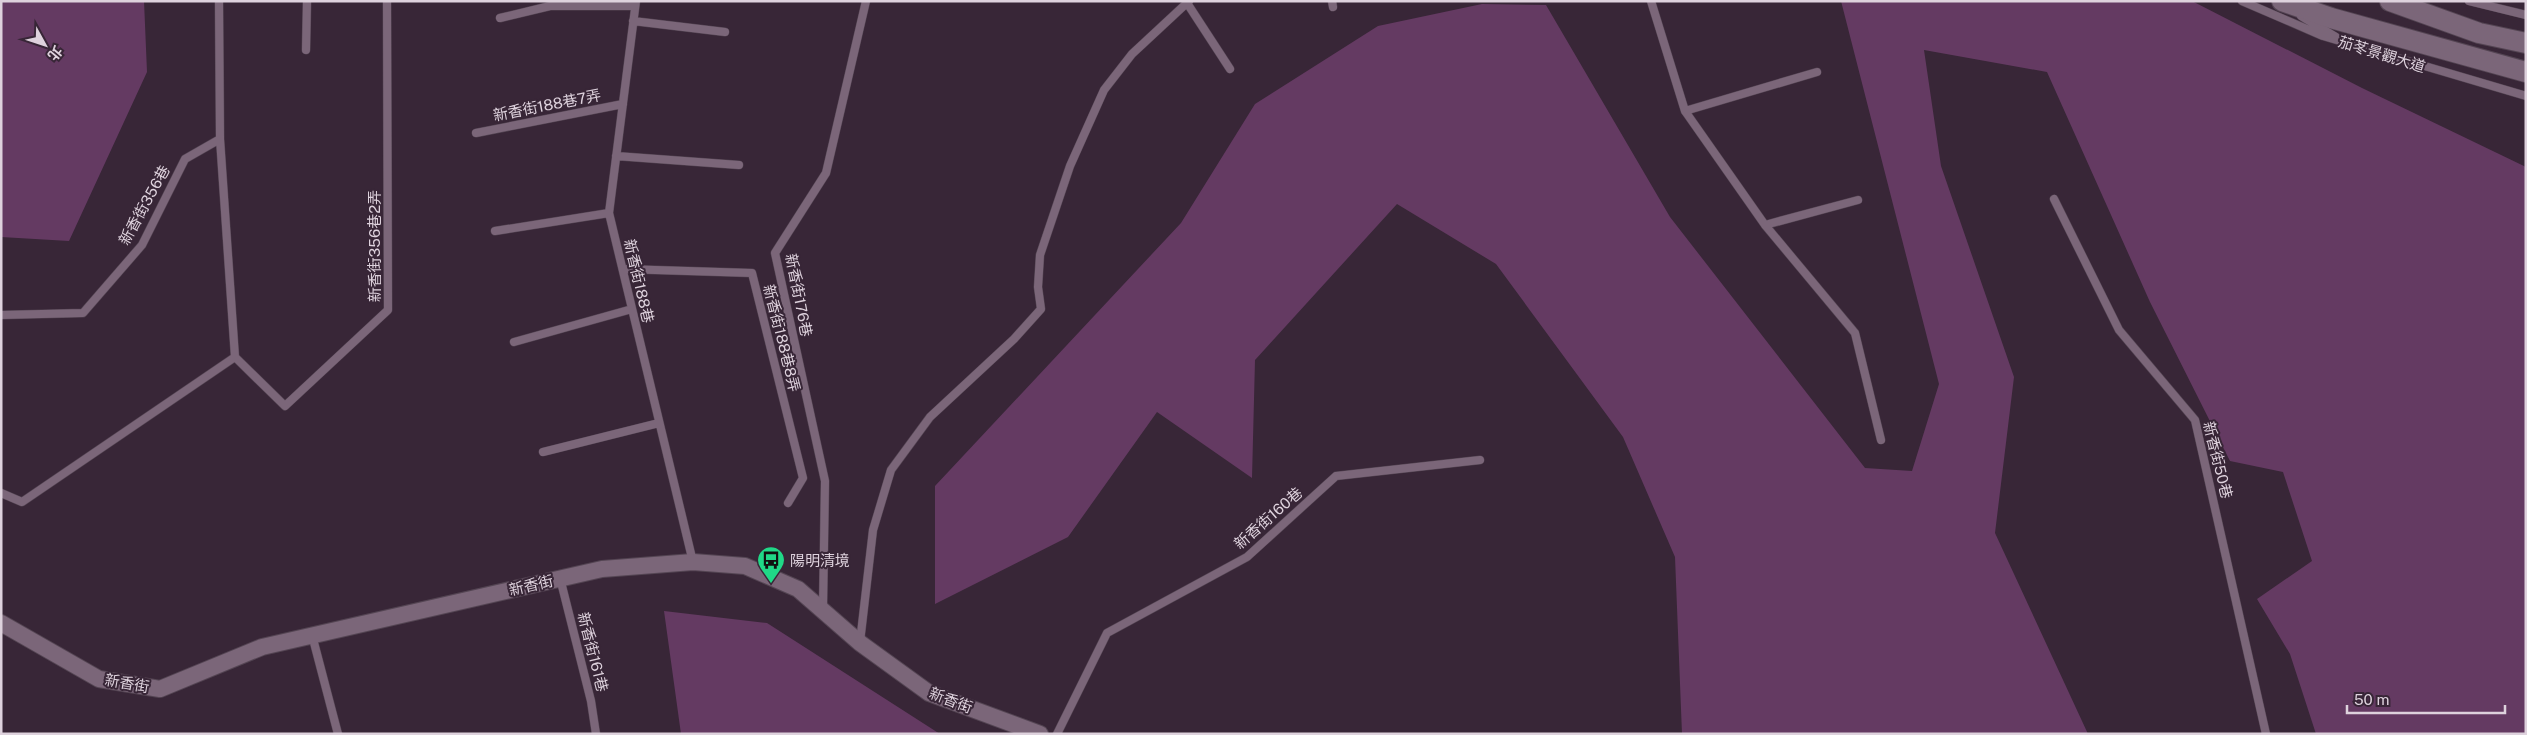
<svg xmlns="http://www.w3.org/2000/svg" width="2527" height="735" viewBox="0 0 2527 735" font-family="'Public Sans','Noto Sans TC',sans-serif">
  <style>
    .green { fill: #643a62 }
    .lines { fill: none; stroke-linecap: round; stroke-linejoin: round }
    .service-casing { stroke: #544553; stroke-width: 9 }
    .minor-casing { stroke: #544553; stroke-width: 18 }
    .tertiary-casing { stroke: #544553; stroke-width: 22 }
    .service { stroke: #7b6679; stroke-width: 8 }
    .minor { stroke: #7b6679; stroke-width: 16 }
    .tertiary { stroke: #7b6679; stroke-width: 20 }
    .labels { text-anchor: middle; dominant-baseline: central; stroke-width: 4; stroke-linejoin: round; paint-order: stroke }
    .street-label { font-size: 15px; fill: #ded2dd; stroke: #382637 }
    .poi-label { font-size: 15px; fill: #ded2dd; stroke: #382637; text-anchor: start }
  </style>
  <rect width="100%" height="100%" fill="#382637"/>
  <!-- green -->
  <path class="green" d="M1,1H144L147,72L69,241L1,237Z
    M1841,1H2192L2362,88L2526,167V734H2316L2290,654L2257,599L2312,561L2283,472L2230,461L2150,302L2047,72L1924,50L1941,166L2014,377L1995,533L2088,734H1682L1675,557L1623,437L1496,264L1397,204L1255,360L1252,478L1157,412L1068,537L935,604V486L1181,223L1255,104L1378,26L1482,4L1546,5L1670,217L1865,468L1912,471L1939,384Z
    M664,611L767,623L940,734H681Z"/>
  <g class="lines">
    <!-- service casing -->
    <g class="service-casing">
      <path id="service" d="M636,1L609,213L693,562
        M1332,1L1333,7
        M1651,1L1685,111L1765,225L1855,333L1881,440
        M2242,1L2323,36L2526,96
        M2469,1L2526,15
        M1187,3L1230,69
        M2301,16L2336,37
        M500,18L550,6H635
        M633,21L725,32
        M306,50L307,1
        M1685,111L1817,72
        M476,133L623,104
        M220,139L235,357L285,406L388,310L387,1
        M616,156L739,165
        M2054,199L2119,330L2195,420L2266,734
        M1765,225L1858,200
        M495,231L609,213
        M623,269L752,273L803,478L788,503
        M1,315L83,313L142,245L185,159L220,139L219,1
        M514,342L632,309
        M543,452L659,423
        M1,493L22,502L235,357
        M560,578L591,701L596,734
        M823,609L825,481L775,253L826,173L866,1
        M312,635L338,734
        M860,642L873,530L891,470L930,417L1014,339L1041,309L1038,287L1040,255L1070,166L1104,90L1132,54L1189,1
        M1057,734L1107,633L1247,557L1336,476L1480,460"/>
    </g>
    <!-- minor casing -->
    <g class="minor-casing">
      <path id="minor" d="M1,623L99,679L160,689L262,647L602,569L693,562L745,566L798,589L860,643L929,693L1040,734"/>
    </g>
    <!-- tertiary casing -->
    <g class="tertiary-casing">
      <path id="tertiary" d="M2282,1L2331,18L2526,72
        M2390,1L2479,33L2526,43"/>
    </g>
    <!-- service -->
    <use href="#service" class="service"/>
    <!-- minor -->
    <use href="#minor" class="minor"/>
    <!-- tertiary -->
    <use href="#tertiary" class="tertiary"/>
  </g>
  <!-- icons -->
  <defs>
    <g id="bus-pin" transform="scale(1.4375)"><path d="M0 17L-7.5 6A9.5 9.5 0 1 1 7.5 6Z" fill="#20d887" stroke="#382637"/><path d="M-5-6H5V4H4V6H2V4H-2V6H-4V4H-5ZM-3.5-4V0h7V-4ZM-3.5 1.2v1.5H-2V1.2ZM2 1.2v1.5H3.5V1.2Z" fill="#111"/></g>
  </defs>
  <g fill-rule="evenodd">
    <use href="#bus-pin" x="771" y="560"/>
  </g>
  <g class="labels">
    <!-- street labels -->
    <g class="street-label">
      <text transform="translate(2382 54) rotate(17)">茄苳景觀大道</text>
      <text transform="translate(547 105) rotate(-11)">新香街188巷7弄</text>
      <text transform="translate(144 205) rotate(-61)">新香街356巷</text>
      <text transform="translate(374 246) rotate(-90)">新香街356巷2弄</text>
      <text transform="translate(639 281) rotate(77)">新香街188巷</text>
      <text transform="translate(799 295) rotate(79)">新香街176巷</text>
      <text transform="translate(782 338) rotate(76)">新香街188巷8弄</text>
      <text transform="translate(2218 460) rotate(76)">新香街50巷</text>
      <text transform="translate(1268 518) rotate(-41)">新香街160巷</text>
      <text transform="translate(531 585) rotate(-13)">新香街</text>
      <text transform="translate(593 652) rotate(76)">新香街161巷</text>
      <text transform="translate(127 683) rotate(10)">新香街</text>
      <text transform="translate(951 700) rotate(21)">新香街</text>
    </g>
    <!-- poi labels -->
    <g class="poi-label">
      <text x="790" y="560">陽明清境</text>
    </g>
  </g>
  <!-- border -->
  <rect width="2527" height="735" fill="none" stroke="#ded2dd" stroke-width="5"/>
  <!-- north arrow -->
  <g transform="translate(45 45) rotate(130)" stroke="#382637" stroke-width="4" paint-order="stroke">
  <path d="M0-4L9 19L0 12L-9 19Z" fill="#ded2dd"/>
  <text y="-8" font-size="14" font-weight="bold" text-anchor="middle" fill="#ded2dd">北</text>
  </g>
  <!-- scale -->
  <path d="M2347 705v8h158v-8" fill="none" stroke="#ded2dd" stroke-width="2.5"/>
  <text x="2354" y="705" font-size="15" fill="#ded2dd" stroke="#382637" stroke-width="4" paint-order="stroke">50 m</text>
</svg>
